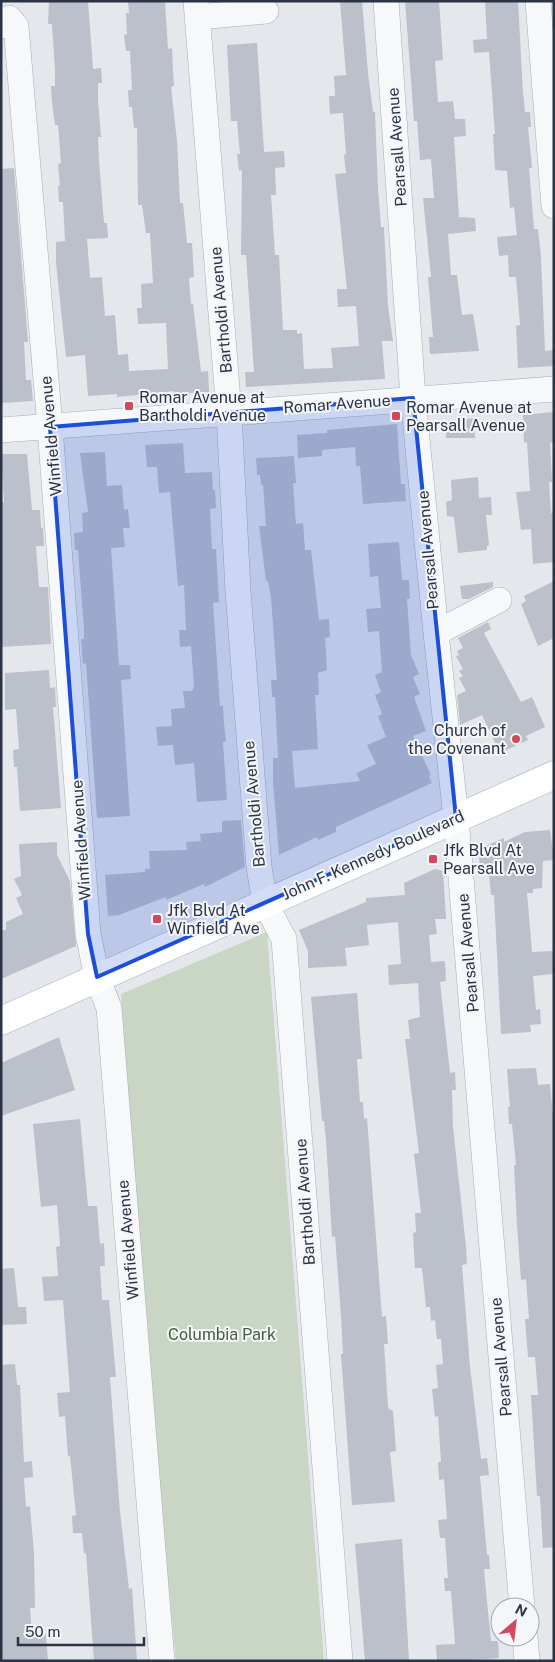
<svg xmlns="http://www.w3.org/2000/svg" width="555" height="1662" viewBox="0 0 555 1662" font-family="'Public Sans',sans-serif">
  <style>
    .green { fill: #c9d6c5 }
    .building { fill: #bbc0ca }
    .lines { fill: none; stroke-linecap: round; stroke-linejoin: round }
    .minor-casing { stroke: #a9aeb7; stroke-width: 26 }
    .major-casing { stroke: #a3abb8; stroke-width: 29 }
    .minor { stroke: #f7f8fa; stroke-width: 25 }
    .major { stroke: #fff; stroke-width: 28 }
    .marked { fill: #1d4ed8; fill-opacity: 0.2; stroke: #1d4ed8; stroke-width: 4; stroke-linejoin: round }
    .poi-dot { fill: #d1495b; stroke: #f4f6f9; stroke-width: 2 }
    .labels { text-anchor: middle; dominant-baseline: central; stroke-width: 4; stroke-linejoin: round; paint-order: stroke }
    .street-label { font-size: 16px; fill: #2b3445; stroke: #f4f6f9 }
    .poi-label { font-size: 16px; fill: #2b3445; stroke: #f4f6f9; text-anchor: start }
    .park-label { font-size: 16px; fill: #3f6138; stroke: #f4f6f9 }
  </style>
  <rect width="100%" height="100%" fill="#e4e7ec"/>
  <!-- green -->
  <path class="green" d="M267,932L324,1661H176L146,1350L121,994Z"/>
  <!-- building -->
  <path class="building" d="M49,1H88L93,69L101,68L102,83H98V100L101,137H98L99,161L104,223H107L108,238L87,239L90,278L102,277L105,316L115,315L118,355L128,354L129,371L168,369L166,323L138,324L137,308H142L141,284L153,283L150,233H146L142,205H138L137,128H134L132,107H129L128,90H132L130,51H126L124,35L127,34L126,13H129L128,1H165L168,49L172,48L173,70L174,86L171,87L177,141L180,203H183L187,243H192L194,277L189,278L191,304H193L201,372L208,371L209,392L174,394V391L117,397V394L88,396L85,355L66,357L56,263V242L65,241L63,202H59L58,186L60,185L58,164L61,163L58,125H55L52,103L51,86H55V71L52,24H48Z
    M340,1H362L368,73L373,112H375L378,189L381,227H384L388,306L393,341H382L385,379L246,387L245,372H254L246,255H241L242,170L239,171L237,154H240L237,121H231L227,45L257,43L264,152L284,151L285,167L275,168L276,195H271L275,255H279L283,330H297V334L302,333L304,369L333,368L331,348L359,346L356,306L338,307L337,289H347L335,174L346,173L344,155L346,154L343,113L330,114L329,96H335L334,76L346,75Z
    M405,1H439L443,60L435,61L438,102L453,101L455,119H465L466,136L454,137L459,217L475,218L476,231L448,234L451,275H457L462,315L473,314L479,351L430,354L429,337H433L428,277H431L423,198H434L431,159L420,160L417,121H414Z
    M485,1H518L523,93L525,112H530L531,127H528L532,168H529L534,229H538L541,257L545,351L553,350L554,366L518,368L516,326L520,325L516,277H509L508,255L499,256L497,237L517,235L514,207L510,208L507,171L495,170L493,134H495L489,52L474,53L473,40L487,39Z
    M14,168L28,342H24L26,380H31L33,401L1,403V169Z
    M554,412V442L550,443L552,482H549L551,513H554V562L533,564L531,529L521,530L516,492L530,491L527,442L524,443L523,415Z
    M474,418L475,438H446V422Z
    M397,424L401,484H405L406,501L363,504L360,466H356L355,447L322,450V456L298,458L297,435L327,433V430Z
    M183,443L185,473L212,472L213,490H215L216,508L210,509L212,549H216L219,602L213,603L220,706H223L224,723L226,741L223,742L227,800L197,802L194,763L175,765L173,745L158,746L156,727L172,726L171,709L185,708L183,691H192L194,687L191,646L180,647L179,630H186L184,585L178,586L170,492L159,493L157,467H147L145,445Z
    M105,452L107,486L122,485L124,510L128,509L130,528H123L125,547L111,548L119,665H130L131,679L121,680L130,816L97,818L86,663L83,664L81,639H84V630L78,550H75L74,533L83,532L82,513L88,512L80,453Z
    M1,454H27L32,510H40L41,528H43L44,546H36L39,587H48L51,644L1,647V502H4Z
    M294,456L296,483H293L296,524L303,523L305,550H311L319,620L329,619L330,637L325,638L327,670L318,673L319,695H315L318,749L292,751L295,788L360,781L356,773L376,764L367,745L386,737L378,716L382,714L375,695L381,692L375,675L382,672L379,631L368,632L366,609L381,608L378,576L370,577L368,544L399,542L402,580H409L410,599H407L411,655L419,674L413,677L420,694L414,697L426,731L413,736L431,775L429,776L432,783L336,827V832L318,840L317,837L279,855L273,782V758H278L275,697H272L271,680H277L271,598L268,581H266L259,526H266L263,485H261L260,475H257L256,458Z
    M478,477L479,498L491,497L492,515H486L489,545L487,546V550L458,553L454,517L447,516L446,502L452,500L451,480Z
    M554,581V638L538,646L521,604L526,601L524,596Z
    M493,582V587L469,599H462L460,586Z
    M488,622L491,629L484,633L521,702L532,697L545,727L526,736L528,740L500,753L482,715L460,725L457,695L466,691L459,678L463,676L459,671L463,669L456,656L459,655L457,651L463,648L458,638Z
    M49,670L50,688L55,687L56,707H53L61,808L20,811L17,767H14L13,750L19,749L16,709L5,710V673Z
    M241,820L245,867L205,887L204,884L166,900V897L119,915L108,916L105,875L145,872V869H150L149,851L187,850L186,842L201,841L200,834L222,832V821Z
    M550,830L554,860L543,861L542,888L533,889V893H527L532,952L554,951V974L533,976L536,1010L540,1009L541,1024L530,1025L531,1032L501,1034L494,895H491L489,875H480L479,849L504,838V842L525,832Z
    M57,842V855L70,881L76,946L1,979V930H6V922L23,914L16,898L22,895L14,879L21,876L19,844Z
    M435,869L443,871L446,919H435L437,934L429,935L431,962L445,961L446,981L440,982L450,1073L455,1072L456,1090H452L453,1127L466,1247L467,1264L462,1265L470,1367L481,1459L487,1458L489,1475L480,1476L487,1555H489L490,1569H484L488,1612L491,1641H498L499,1658L459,1661H437L436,1645L455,1644L451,1591H445L444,1578H448L445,1538H440L438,1520L447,1519L444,1479L439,1480L438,1462H441L438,1416L435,1417L432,1389L438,1388L436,1365L443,1364L441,1339H437L435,1320L431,1321L430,1307H426L422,1268H415L413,1233L416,1232L415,1213H421L414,1154L419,1153L405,1039H410L408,1020L420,1017L418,983L389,985L388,965L401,964L398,922L367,925L369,945L345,948L347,966L308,968V951L299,930L366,902V898L405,895L404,883Z
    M357,993L362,1059H357L360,1102H363L364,1119L367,1118L382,1317L386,1316L388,1344H384L388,1408L393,1411L396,1451L390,1452L395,1502L352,1505L341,1354H343L341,1316L335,1236L332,1237L326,1140L324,1121H322L311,997Z
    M59,1037L75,1090L1,1116V1063Z
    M536,1068L538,1085L550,1084L554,1127V1547L543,1548L540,1496H537L531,1395H538L535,1357H528L525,1319H529L526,1279L521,1280L517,1225L514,1165H516L512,1124H509L508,1107H510L507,1069Z
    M80,1119L88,1206H97L100,1244L104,1243L105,1266H100L102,1300H109L116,1377H110L120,1512L129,1589L132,1588L137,1661H94L86,1553L84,1554L82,1533H73L72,1516L76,1515L70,1456H68L65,1416L59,1417L57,1393L70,1392L63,1300L44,1301L42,1277L58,1276L56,1247L60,1246L57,1205L41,1207L33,1124Z
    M14,1268L18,1307H26L27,1324L1,1325V1269Z
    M15,1364L17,1385H20L24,1462L32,1461L33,1477L24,1478L26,1507L30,1506L34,1553L35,1608H30L32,1635L46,1634L48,1661H1V1365Z
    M402,1539L409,1661H365L355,1544Z"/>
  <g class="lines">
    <!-- minor casing -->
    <g class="minor-casing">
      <path id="minor" d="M196,1L229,413L238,591L259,867L265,903L284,939L340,1661
        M386,1L413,398L436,633L456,818L522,1607
        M538,1L554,206
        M197,17L266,11
        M1,26L9,18L16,26L50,427L88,934L97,977L109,1008L162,1661
        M1,430L554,389
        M436,633L499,600
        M525,1637L527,1661"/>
    </g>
    <!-- major casing -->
    <g class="major-casing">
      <path id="major" d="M1,1021L554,775"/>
    </g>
    <!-- minor -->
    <use href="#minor" class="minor"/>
    <!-- major -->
    <use href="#major" class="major"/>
  </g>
  <!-- marked area -->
  <path class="marked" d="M413,398L456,818L97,977L88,934L50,427Z"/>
  <!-- markers -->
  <g class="poi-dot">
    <rect x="124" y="401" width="10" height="10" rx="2.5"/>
    <rect x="391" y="411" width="10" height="10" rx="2.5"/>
    <circle cx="516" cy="739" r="5"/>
    <rect x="428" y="854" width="10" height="10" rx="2.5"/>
    <rect x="152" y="914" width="10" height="10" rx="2.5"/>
  </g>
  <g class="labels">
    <!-- street labels -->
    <g class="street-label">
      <text transform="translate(397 147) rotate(-94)">Pearsall Avenue</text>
      <text transform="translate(221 310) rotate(-95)">Bartholdi Avenue</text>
      <text transform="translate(337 404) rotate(-4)">Romar Avenue</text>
      <text transform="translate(51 436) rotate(-95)">Winfield Avenue</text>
      <text transform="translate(428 550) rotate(-95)">Pearsall Avenue</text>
      <text transform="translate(254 804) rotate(-95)">Bartholdi Avenue</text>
      <text transform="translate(81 840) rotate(-94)">Winfield Avenue</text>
      <text transform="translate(373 855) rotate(-24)">John F. Kennedy Boulevard</text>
      <text transform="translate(468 953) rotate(-95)">Pearsall Avenue</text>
      <text transform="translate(305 1202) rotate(-94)">Bartholdi Avenue</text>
      <text transform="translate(128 1240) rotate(-95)">Winfield Avenue</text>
      <text transform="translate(501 1357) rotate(-95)">Pearsall Avenue</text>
    </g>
    <!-- poi labels -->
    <g class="poi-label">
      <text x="139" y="397">Romar Avenue at<tspan x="139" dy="18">Bartholdi Avenue</tspan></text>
      <text x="406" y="407">Romar Avenue at<tspan x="406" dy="18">Pearsall Avenue</tspan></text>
      <text x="506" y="730" text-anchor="end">Church of<tspan x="506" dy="18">the Covenant</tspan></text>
      <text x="443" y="850">Jfk Blvd At<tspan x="443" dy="18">Pearsall Ave</tspan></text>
      <text x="167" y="910">Jfk Blvd At<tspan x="167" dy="18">Winfield Ave</tspan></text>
    </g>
    <!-- park labels -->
    <g class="park-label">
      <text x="222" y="1334">Columbia Park</text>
    </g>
  </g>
  <!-- border -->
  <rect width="555" height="1662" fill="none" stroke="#2b3445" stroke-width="5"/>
  <!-- north arrow -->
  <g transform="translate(515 1622) rotate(28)"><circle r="24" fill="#f4f6f9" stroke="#a4a8b1"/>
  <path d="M0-4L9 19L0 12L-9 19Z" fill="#d1495b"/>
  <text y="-8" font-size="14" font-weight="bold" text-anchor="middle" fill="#2b3445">N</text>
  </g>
  <!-- scale -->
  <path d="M18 1637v8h126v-8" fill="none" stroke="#2b3445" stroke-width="2.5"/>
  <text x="25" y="1637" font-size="15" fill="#2b3445" stroke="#f4f6f9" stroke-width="4" paint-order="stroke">50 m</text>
</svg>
